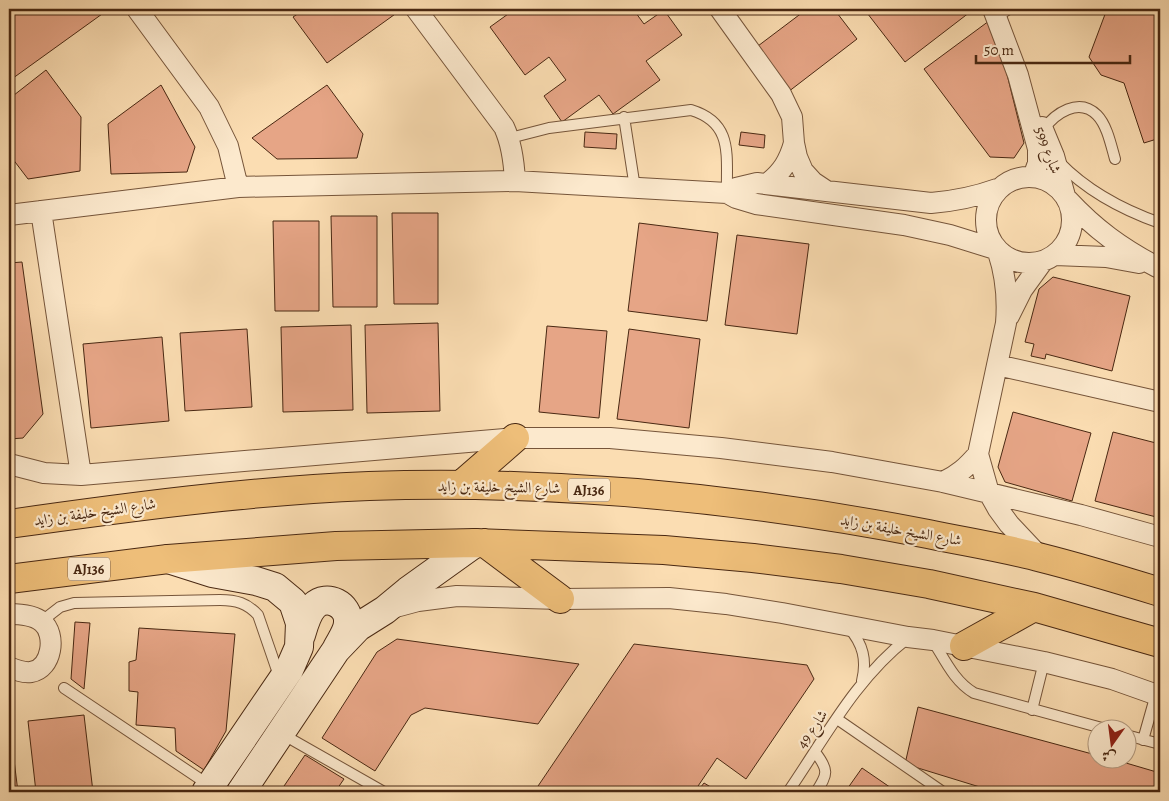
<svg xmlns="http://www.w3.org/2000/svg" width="1169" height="801" viewBox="0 0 1169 801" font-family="Alegreya,Amiri,serif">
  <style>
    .building { fill: #e6a586; stroke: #492812 }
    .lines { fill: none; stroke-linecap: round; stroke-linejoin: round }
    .lane-casing { stroke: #76553a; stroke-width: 12 }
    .street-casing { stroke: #76553a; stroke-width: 22 }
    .secondary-casing { stroke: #492812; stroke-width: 30 }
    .primary-casing { stroke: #492812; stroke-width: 30 }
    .lane { stroke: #fce9cd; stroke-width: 10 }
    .street { stroke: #fce9cd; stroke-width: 20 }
    .secondary { stroke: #fce9cd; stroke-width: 28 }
    .primary { stroke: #eebe79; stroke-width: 28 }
    .labels { text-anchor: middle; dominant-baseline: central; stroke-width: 4.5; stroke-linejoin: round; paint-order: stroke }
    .shield { fill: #fce9cd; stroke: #7f624a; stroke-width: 1 }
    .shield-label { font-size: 14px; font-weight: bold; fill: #492812 }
    .street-label { font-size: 15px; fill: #492812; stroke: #fce9cd }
  </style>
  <rect width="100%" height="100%" fill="#fbddb2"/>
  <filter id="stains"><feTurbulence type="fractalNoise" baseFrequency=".004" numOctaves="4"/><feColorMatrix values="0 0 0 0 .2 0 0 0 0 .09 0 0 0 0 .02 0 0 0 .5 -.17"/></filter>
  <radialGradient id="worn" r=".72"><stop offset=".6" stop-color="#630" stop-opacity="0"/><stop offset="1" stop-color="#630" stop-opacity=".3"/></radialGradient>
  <!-- building -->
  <path class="building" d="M9,9H109L9,81Z
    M305,9H396L398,12L327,63L293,17Z
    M515,9H633L644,24L664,10L682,35L646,61L660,80L613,114L599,95L562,122L544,96L566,80L549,57L525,75L490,27Z
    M807,9H834L857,39L788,92L754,49Z
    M864,9H974L905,62Z
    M1107,9H1160V138L1144,143L1124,83L1101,75L1089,57Z
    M993,18L1024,143L1014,158L990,157L924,69Z
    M46,70L81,117L80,171L28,179L9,154V99Z
    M161,85L195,147L187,172L111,174L108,124Z
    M327,85L363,134L357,158L277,159L252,138Z
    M585,132L617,134L616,149L584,147Z
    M741,132L765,135L764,148L739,145Z
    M392,213H438V304H394Z
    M331,216H377V307H333Z
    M273,221H319V311H275Z
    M639,223L718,233L707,321L628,311Z
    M737,235L809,244L797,334L725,325Z
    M22,262L43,414L23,438L9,439V263Z
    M1053,277L1130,296L1112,371L1046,354L1045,359L1031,356L1034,344L1025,342L1039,289Z
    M438,323L440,411L367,413L365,325Z
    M351,325L353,410L283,412L281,327Z
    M547,326L607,331L599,418L539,412Z
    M247,329L252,407L185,411L180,333Z
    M629,329L700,339L689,428L617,419Z
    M162,337L169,421L91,428L83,344Z
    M1013,412L1091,433L1072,501L1005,482L998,467Z
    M1113,432L1160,444V518L1095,501Z
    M75,622L90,623L84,689L71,679Z
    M139,628L235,634L226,731L204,770L176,751L175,728L136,725L138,692L129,691V662L136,660Z
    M397,639L579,664L538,724L425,708L411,715L375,771L322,738L377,652Z
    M634,644L807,665L814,679L746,779L717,758L694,792H534Z
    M918,707L1096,755V758H1109L1160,773V792H996L905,764Z
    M84,715L93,792H36L28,721Z
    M9,720L18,792H9Z
    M305,755L344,779L335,792H280Z
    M862,768L897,792H845Z
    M704,783L719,792H697Z"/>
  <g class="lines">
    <!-- lane casing -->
    <g class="lane-casing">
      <path id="lane" d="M996,17L1009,9
        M624,117L635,188
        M1043,130C1055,113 1079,97 1097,115C1107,125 1111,145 1115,159
        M510,138L549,128L691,110C734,123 726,156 727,193
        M1059,162C1087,191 1123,210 1160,223
        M42,621L60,607L74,603L220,600C236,600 247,603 258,615L279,676
        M849,628C863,644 867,660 862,681
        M933,641C945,660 954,681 974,693L1102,728
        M64,688L209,785
        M1032,710L1044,662
        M837,719L943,792
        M282,734L384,792
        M1126,735L1160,744
        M1143,740L1156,694
        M815,752C829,770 828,774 816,792
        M788,792C825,738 856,678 908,638"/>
    </g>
    <!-- street casing -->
    <g class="street-casing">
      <path id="street" d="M137,9L209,107L228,146L238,187
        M416,9L504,127C512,144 514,162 515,181
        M720,9L781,94L792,117L794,143L797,157L803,171L813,182L825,190
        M993,9L1018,75L1038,149V163L1033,177
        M1042,127L1054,156L1065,196
        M986 220a43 43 0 1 1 86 0a43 43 0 1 1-86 0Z
        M768,183C782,172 789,161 794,143
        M727,193L736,188L757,183L931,203C955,201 975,197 997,189
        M1068,200C1095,229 1121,248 1157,267
        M41,211L81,475
        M9,215L238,187L515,181L727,193L736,198L756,204L904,225L950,235L995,249
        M998,252C1006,276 1008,298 1006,323L978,454L989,493L998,509L1009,524L1041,558
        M1055,255L1106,257L1139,263
        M1009,316L1022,290L1043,261
        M997,365L1160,402
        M9,464L44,473L81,475L515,438H610L721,448L832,462L943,482L1081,515L1160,537
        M943,482C958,475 967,467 978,454
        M392,608L418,601L457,596L560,599L669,598L726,604L782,613L908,637L933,640L1044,662L1112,679L1160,696
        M9,614C19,614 34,615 42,622C57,634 52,669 31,672C23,673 16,670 9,667"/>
    </g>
    <!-- secondary casing -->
    <g class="secondary-casing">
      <path id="secondary" d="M168,559L212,573L256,581L275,587L293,602L300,623L299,647L289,670L206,792
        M301,635C304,625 307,613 314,606C327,593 349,605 348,622C348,631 341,640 337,648
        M241,792L336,650L358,627L385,610L408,591L475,543"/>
    </g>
    <!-- primary casing -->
    <g class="primary-casing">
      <path id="primary" d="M461,485L515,438
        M9,524C129,507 248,491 369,486C556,480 744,498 928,534C966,542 1005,548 1042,558C1082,568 1121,580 1160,592
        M485,543L560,599
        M9,579L168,559L336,546L475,543L664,550L753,558L841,569L929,584L1034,607L1160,643
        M964,646L1034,607"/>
    </g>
    <!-- lane -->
    <use href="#lane" class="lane"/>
    <!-- street -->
    <use href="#street" class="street"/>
    <!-- secondary -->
    <use href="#secondary" class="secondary"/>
    <!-- primary -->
    <use href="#primary" class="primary"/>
  </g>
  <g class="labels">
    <!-- shield labels -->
    <g class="shield">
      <rect x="568" y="478.5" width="42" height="23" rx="4"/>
      <rect x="68" y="557.5" width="42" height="23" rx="4"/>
    </g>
    <g class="shield-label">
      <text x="589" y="490">AJ136</text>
      <text x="89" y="569">AJ136</text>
    </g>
    <!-- street labels -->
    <g class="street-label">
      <text transform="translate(1048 150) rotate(69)">شارع 599</text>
      <text transform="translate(499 487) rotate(1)">شارع الشيخ خليفة بن زايد</text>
      <text transform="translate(95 512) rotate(-8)">شارع الشيخ خليفة بن زايد</text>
      <text transform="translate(901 530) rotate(10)">شارع الشيخ خليفة بن زايد</text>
      <text transform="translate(812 729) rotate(-56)">شارع 49</text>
    </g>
  </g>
  <!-- margin -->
  <rect width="1169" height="801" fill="none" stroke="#fbddb2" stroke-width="30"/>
  <rect x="10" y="10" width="1149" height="781" fill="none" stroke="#492812" stroke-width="2.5"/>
  <rect x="15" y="15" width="1139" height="771" fill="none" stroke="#492812"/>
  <!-- north arrow -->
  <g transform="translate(1112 744) rotate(194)"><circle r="24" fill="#fce9cd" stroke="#b49c82"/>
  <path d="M0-4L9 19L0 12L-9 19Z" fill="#8f2418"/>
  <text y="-8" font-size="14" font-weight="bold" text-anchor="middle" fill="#492812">ش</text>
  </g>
  <!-- scale -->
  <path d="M976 55v8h154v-8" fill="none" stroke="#492812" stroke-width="2.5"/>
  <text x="984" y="55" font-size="15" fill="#492812" stroke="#fce9cd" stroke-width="4" paint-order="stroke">50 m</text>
  <rect width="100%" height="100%" filter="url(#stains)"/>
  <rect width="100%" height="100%" fill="url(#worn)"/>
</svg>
